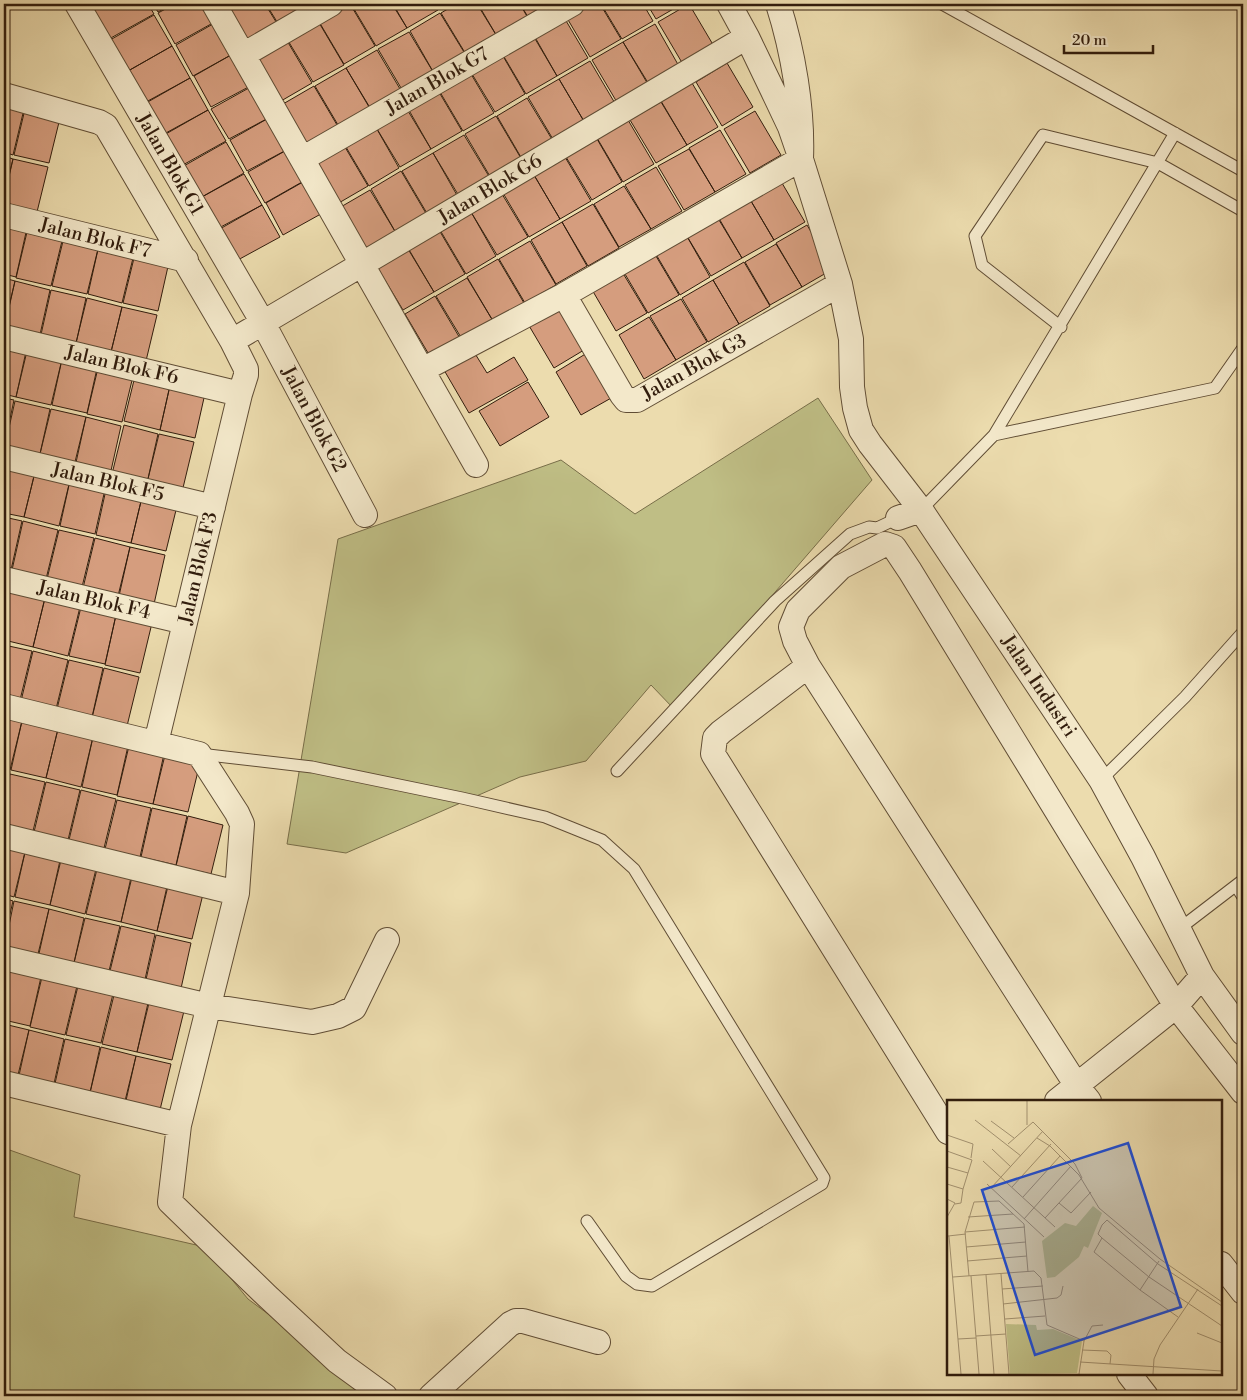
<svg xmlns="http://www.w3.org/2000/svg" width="1247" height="1400" viewBox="0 0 1247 1400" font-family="'Libre Bodoni',serif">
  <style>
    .green { fill: #bfbe85; stroke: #786e49 }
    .building { fill: #d59d7e; stroke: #321d0d }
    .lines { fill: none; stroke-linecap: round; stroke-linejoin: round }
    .lane-casing { stroke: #604d35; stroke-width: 13 }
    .street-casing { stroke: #604d35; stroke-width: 26 }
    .lane { stroke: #f3e8ca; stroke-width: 11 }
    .street { stroke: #f3e8ca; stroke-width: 24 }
    .labels { text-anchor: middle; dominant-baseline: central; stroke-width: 4; stroke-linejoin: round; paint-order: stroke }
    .street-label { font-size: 19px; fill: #321d0d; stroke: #f3e8ca }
    .inset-road { fill: none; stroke: #a2906e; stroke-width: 1 }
    .view { fill: #1d4ed8; fill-opacity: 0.15; stroke: #1d4ed8; stroke-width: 2.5 }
    .inset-edge { fill: none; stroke: #321d0d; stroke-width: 2.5 }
  </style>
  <rect width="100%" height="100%" fill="#ecdcae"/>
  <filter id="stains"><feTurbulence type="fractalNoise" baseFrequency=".004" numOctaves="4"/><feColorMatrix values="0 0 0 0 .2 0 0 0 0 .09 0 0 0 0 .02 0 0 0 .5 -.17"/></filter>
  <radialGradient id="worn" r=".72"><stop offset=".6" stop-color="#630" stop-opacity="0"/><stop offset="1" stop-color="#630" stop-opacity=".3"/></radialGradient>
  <!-- green -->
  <path class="green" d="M818,398L872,480L674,709L651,685L586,761L520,777L346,853L287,844L338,539L561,460L635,514Z
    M4,1148L80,1175L74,1217L205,1247L248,1299L378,1396H4Z"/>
  <!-- building -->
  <path class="building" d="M100,4H148L154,14L109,39L92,8Z
    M153,4H173L158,12Z
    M175,4H211L220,19L175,44L158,13Z
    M224,4H265L278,25L247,43Z
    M266,4H308L310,7L279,25Z
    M347,4H350L375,46L344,64L318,20Z
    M351,4H392L407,28L376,46Z
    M393,4H435L438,10L407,28Z
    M456,4H477L498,38L467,56L441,13Z
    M478,4H520L529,20L498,38Z
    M520,4H557L530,20Z
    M580,4H600L621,39L590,57L564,13Z
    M601,4H643L653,21L622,39Z
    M647,4H682L656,19Z
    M689,4L715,48L684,66L658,22Z
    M440,13L467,57L435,75L410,31Z
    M562,14L588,58L557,76L532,32Z
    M154,15L172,46L128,71L110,40Z
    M220,20L238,51L193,76L176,45Z
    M318,21L344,65L313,82L287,39Z
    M655,24L680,68L650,86L623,42Z
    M409,32L435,75L404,93L378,49Z
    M531,32L557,76L526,94L500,50Z
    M286,39L312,83L281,101L256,57Z
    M623,42L649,86L618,104L592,60Z
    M172,46L190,78L146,102L128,71Z
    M377,50L403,94L372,111L346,68Z
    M238,51L256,83L211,107L194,76Z
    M500,51L525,94L495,112L469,69Z
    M590,61L616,105L585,123L559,79Z
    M727,63L753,107L722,126L696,82Z
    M346,68L372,112L341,130L315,86Z
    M468,69L494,113L463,131L437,87Z
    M190,78L208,110L164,134L146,103Z
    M559,79L585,123L554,141L528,97Z
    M692,83L718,127L687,145L661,101Z
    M256,84L274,115L229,139L211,109Z
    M314,86L340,130L309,148L283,104Z
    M436,87L462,131L431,149L406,105Z
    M527,98L553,141L522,159L497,116Z
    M4,100L25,105L13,155L4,152Z
    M661,102L687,145L656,163L630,120Z
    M26,105L61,114L49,163L14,155Z
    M405,106L431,149L400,167L374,124Z
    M208,110L226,141L181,166L164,135Z
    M755,111L781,155L750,173L724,129Z
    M274,115L292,147L247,171L230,140Z
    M496,116L522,160L491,178L465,134Z
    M628,120L654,164L623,182L597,138Z
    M374,124L399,168L369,186L343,142Z
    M720,130L746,174L715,192L689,148Z
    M464,135L490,178L459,196L433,153Z
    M597,139L622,182L592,200L566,157Z
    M226,142L244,173L200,198L182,167Z
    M342,142L368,186L337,204L311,160Z
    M292,147L309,178L265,203L248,172Z
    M689,149L715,192L684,210L658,166Z
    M433,153L458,197L428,215L402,171Z
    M4,156L13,159L4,195Z
    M565,157L591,201L560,219L534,175Z
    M13,159L48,167L36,216L4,208V199Z
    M656,167L682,211L651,229L625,185Z
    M401,171L427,215L396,233L371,189Z
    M244,174L262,205L217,229L200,198Z
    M534,175L560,219L529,237L503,193Z
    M310,178L328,210L283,235L266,203Z
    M779,178L805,222L774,240L748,196Z
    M624,186L651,229L619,247L594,204Z
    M370,190L396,233L365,251L339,208Z
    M502,194L528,237L497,255L471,212Z
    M748,196L774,240L742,258L717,215Z
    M593,204L619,248L588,266L562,222Z
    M262,205L280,237L236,261L218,230Z
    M471,212L496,256L466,274L440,230Z
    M716,215L742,258L711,276L685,233Z
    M562,222L587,266L556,284L531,240Z
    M4,223L27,228L16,277L4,274Z
    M807,225L833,269L802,287L776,243Z
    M28,228L63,237L51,286L16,278Z
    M439,230L465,274L434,292L408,248Z
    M685,233L710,277L680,295L654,251Z
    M64,237L99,245L87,294L52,286Z
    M530,241L556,285L525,303L499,259Z
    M776,244L802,287L770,305L745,262Z
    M99,245L134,254L122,303L88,294Z
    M408,249L434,292L403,310L377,267Z
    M653,251L679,295L648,313L622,269Z
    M135,254L169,262L158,311L123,303Z
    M498,259L524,303L493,321L467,277Z
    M744,262L770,306L739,324L713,280Z
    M621,270L647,313L616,331L591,288Z
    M4,278L15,281L4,327Z
    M467,278L493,321L462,339L436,296Z
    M713,280L739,324L708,342L682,298Z
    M15,281L50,290L39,339L4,330Z
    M51,290L86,298L75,348L40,339Z
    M435,296L461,340L431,358L405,314Z
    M87,298L122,307L110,356L75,347Z
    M681,299L707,342L676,360L650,316Z
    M559,306L584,350L554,368L528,324Z
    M122,307L157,315L145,365L110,356Z
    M649,317L676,360L644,379L619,335Z
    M4,341L27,347L16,397L4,394Z
    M28,347L63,355L51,405L16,397Z
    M474,352L487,373L514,357L528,380L469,413L444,370Z
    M587,353L613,397L581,415L556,372Z
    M63,355L98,364L87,413L52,405Z
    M99,364L134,372L122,422L87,414Z
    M136,372L171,381L160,430L124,421Z
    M171,381L206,389L195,438L160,430Z
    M528,382L549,417L500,446L479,411Z
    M4,398L14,400L4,447Z
    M15,401L50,409L39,458L4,450Z
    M51,409L86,417L74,466L39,458Z
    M86,417L121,426L110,475L75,467Z
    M124,425L158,434L147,483L112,474Z
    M159,434L194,442L182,492L147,483Z
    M4,460L36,468L24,517L4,513Z
    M36,468L71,476L59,526L24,517Z
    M71,476L106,485L95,534L60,526Z
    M107,485L143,493L131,543L96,535Z
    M143,493L178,502L166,551L131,543Z
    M4,517L22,521L11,570L4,569Z
    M23,521L58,530L46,579L12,570Z
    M59,530L94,538L82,587L47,579Z
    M95,538L130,547L118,596L83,588Z
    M130,547L165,555L154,604L119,596Z
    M9,590L45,598L33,647L4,640V614Z
    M45,598L80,607L68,656L33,647Z
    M81,607L116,615L105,664L69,656Z
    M116,615L152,623L140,673L105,665Z
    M4,645L32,651L20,700L4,696Z
    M33,651L68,660L56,709L21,701Z
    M69,660L103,668L92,717L57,709Z
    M104,668L139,677L127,726L92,718Z
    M4,716L22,721L10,770L4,768Z
    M22,721L58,729L46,778L11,770Z
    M58,729L93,737L81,787L46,778Z
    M93,737L128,746L117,795L82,787Z
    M129,746L164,754L153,804L117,796Z
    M165,755L200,763L188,812L153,804Z
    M4,772L9,773L4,797Z
    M10,774L45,782L33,831L4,825V799Z
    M46,782L80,790L68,840L34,832Z
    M81,790L116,799L104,848L69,840Z
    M117,800L151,808L140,857L105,849Z
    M152,808L187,816L176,865L141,857Z
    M188,816L223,825L211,874L176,866Z
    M4,843L26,848L14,897L4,894Z
    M26,848L61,856L50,905L15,897Z
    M62,856L97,865L85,914L50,905Z
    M98,865L132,873L121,922L86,914Z
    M133,873L168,882L157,931L121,922Z
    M169,882L204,890L192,939L157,931Z
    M4,898L13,901L4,940Z
    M14,901L49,909L37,958L4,950Z
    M49,909L84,918L73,967L38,958Z
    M85,918L120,926L108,975L73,967Z
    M121,926L155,934L144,984L109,975Z
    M156,935L191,943L180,993L145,984Z
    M7,969L41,977L30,1026L4,1020V981Z
    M42,977L77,986L65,1035L30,1027Z
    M78,986L113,994L101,1043L66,1035Z
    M114,995L148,1003L137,1052L102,1044Z
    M149,1003L184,1011L172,1060L137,1052Z
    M4,1024L29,1030L17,1079L4,1076Z
    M29,1030L64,1039L53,1088L18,1080Z
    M65,1039L100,1047L89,1097L54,1088Z
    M101,1047L136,1056L124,1105L89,1097Z
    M136,1056L171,1064L159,1114L125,1105Z"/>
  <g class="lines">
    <!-- lane casing -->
    <g class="lane-casing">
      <path id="lane" d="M942,4L1243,171
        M1061,327L982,265L975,236L1043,135L1158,163L1243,211
        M994,435L1215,388L1243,348
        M921,510L994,435L1175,133
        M200,754L312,767L462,798L545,817L602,840L634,869L824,1178L822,1184L652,1286L637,1284L626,1276L587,1221
        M617,771L775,601L850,534L869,527L877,528L898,518
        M1101,780L1185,697L1243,632
        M1236,886L1243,897
        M1179,929L1243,880"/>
    </g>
    <!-- street casing -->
    <g class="street-casing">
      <path id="street" d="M77,4L263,323L365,515
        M214,4L476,465
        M729,4L747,37L772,89L790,127L801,159L840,284L851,339L852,387L855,408L861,430L870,444L921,510L1101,780L1143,857L1202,976L1243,1033
        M243,55L331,4
        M4,95L99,122L106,126L232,341L246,369V375L240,394L156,743
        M302,159L572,4
        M4,215L186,260
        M564,295L622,395L626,400H637L840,284
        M4,337L240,394
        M232,341L747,37
        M422,370L564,295L801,159C803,109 793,51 778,4
        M4,457L213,507
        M898,518L921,510
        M4,579L185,622
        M808,666L721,732L715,738L713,754L948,1132
        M4,706L199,754L237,813L242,824L237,893L179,1125L170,1202L267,1296L337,1361L385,1396
        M4,836L237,893
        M4,958L209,1006L312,1022L338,1016L354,1008L387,940
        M4,1083L179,1125
        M1057,1101L1176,1006L1202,976
        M1089,1101L1077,1086L808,666L795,641L791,627L798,610L841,567L885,544L894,547L910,571L1176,1006L1243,1092
        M1221,1264L1243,1292
        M1129,1374L1146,1396
        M431,1396L510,1324L516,1321H523L598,1342"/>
    </g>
    <!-- lane -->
    <use href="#lane" class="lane"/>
    <!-- street -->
    <use href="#street" class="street"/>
  </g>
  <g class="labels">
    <!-- street labels -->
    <g class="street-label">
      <text transform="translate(437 81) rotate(-30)">Jalan Blok G7</text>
      <text transform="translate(170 164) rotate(60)">Jalan Blok G1</text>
      <text transform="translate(490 189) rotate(-31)">Jalan Blok G6</text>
      <text transform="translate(95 238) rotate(14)">Jalan Blok F7</text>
      <text transform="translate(122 365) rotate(13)">Jalan Blok F6</text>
      <text transform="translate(694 367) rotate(-29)">Jalan Blok G3</text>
      <text transform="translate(314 419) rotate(62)">Jalan Blok G2</text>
      <text transform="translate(108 482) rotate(13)">Jalan Blok F5</text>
      <text transform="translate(198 568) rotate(-77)">Jalan Blok F3</text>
      <text transform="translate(94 600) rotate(13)">Jalan Blok F4</text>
      <text transform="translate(1039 686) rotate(56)">Jalan Industri</text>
    </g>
  </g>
  <!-- overview -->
  <g transform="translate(947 1100)">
    <rect width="275" height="275" fill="#ecdcae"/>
    <path d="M146,106L155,113L141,148L137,146L132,157L108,177L100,178L95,141L118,123L129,126ZM59,224L89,225L90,230L106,229L135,241L130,273L63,274Z" fill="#bfbe85"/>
    <path class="inset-road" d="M80,1V25M28,20L74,56M44,21L67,38M0,35L26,44L24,58M90,38L103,46L132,75L152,108L213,159L275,202M61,44L86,22L128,64L135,78L98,118M45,49L64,67M0,51L25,60L16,89L0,84M36,61L108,127M0,67L21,73M40,84L97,137M65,87L104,44M44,88L96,31M76,97L113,56M0,99L8,103L0,117M112,103L124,113L144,92M8,104L14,103L16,89M21,117L66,114M77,119L124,66M18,132L78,127M1,136L19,134M2,136L14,274M155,138L147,152L193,190L231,217M19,147L79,142M20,161L80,156M54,174L62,274M39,175L47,274M22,176L18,132L27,102L52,101L77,124L81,172M24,176L32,274M6,177L87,171L94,178L100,225L137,241M55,189L96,186M193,190L212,161M56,204L110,198L114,195L116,186M275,206L211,164L160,120L155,125L151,134L155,138L202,177L275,226M58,219L98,216M250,233L275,243M29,236L59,234M11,239L29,238M135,250L160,251L164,255L163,264M133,262L275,271M132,274L137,241L145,226L156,225M206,274L207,259L213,245L251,189"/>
    <path class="view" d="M181,43L234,207L88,255L35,90Z"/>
    <rect width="275" height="275" class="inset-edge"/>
  </g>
  <!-- margin -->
  <rect width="1247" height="1400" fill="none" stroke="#ecdcae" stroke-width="20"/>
  <rect x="5" y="5" width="1237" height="1390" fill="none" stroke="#321d0d" stroke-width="2.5"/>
  <rect x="10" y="10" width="1227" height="1380" fill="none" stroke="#321d0d"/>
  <!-- scale -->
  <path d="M1064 45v8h89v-8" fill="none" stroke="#321d0d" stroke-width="2.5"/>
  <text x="1072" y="45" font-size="15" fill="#321d0d" stroke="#f3e8ca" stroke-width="4" paint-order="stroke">20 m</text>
  <rect width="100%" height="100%" filter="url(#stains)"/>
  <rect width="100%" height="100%" fill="url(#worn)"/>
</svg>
